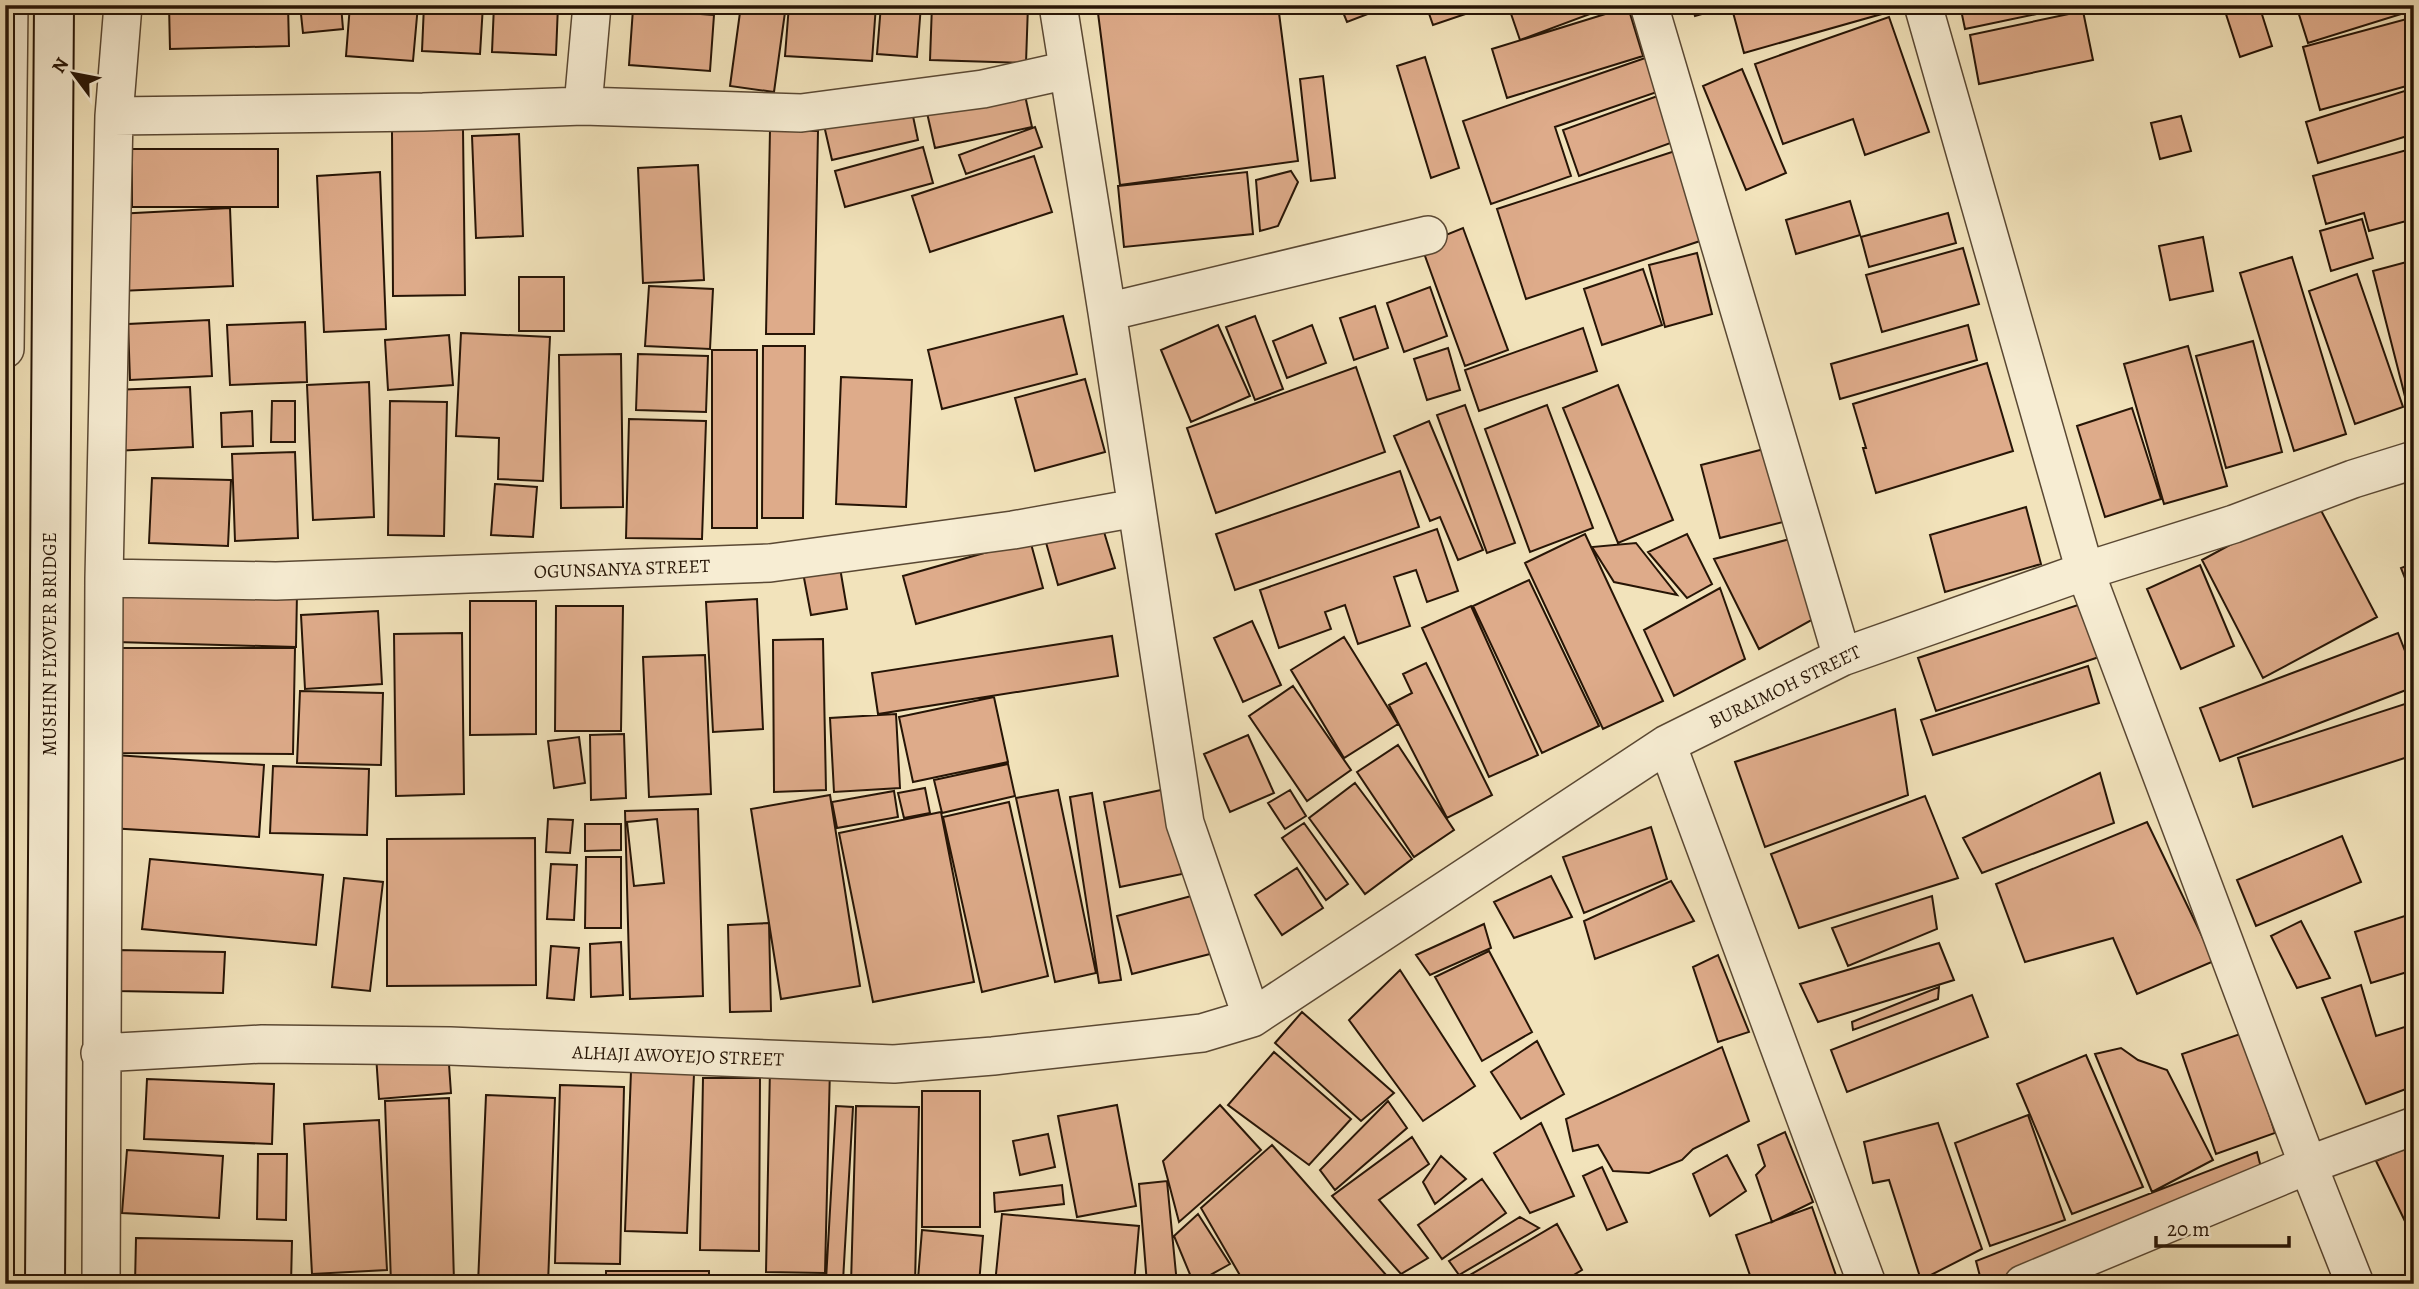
<svg xmlns="http://www.w3.org/2000/svg" width="2419" height="1289" viewBox="0 0 2419 1289" font-family="Alegreya,serif">
  <style>
    .building { fill: #deab8a; stroke: #271506; stroke-width: 2; fill-rule: evenodd }
    .lines { fill: none; stroke-linecap: round; stroke-linejoin: round }
    .street-casing { stroke: #5a4833; stroke-width: 40 }
    .secondary-casing { stroke: #271506; stroke-width: 42 }
    .street { stroke: #f7edd3; stroke-width: 37 }
    .secondary { stroke: #f7edd3; stroke-width: 38 }
    .labels { text-anchor: middle; dominant-baseline: central; stroke-width: 5; stroke-linejoin: round; paint-order: stroke }
    .street-label { font-size: 19px; fill: #271506; stroke: #f7edd3 }
  </style>
  <rect width="100%" height="100%" fill="#f2e3bb"/>
  <filter id="stains"><feTurbulence type="fractalNoise" baseFrequency=".00286" numOctaves="4"/><feColorMatrix values="0 0 0 0 .2 0 0 0 0 .09 0 0 0 0 .02 0 0 0 .5 -.17"/></filter>
  <radialGradient id="worn" r=".72"><stop offset=".6" stop-color="#630" stop-opacity="0"/><stop offset="1" stop-color="#630" stop-opacity=".3"/></radialGradient>
  <!-- building -->
  <path class="building" d="M169,5H288L289,46L170,49Z
    M300,5H341L343,29L303,33Z
    M350,5H418L413,61L346,56Z
    M424,5H483L480,54L422,51Z
    M494,5H558L556,55L492,52Z
    M741,5H786L774,92L730,86Z
    M789,5H876L872,61L785,56Z
    M881,5H921L917,57L877,54Z
    M932,5H1028L1026,63L930,60Z
    M1155,5H1278L1298,161L1120,185L1098,13Z
    M1340,5H1391L1347,22Z
    M1426,5H1492L1433,25Z
    M1508,5H1614L1520,40Z
    M1692,5H1710L1712,11L1695,16Z
    M1731,5H1902L1903,8L1744,53Z
    M1960,5H2080L1965,29Z
    M2223,5H2259L2272,46L2240,57Z
    M2296,5H2414V10L2308,43Z
    M1628,7L1643,56L1507,98L1492,49Z
    M633,9L714,15L710,71L629,65Z
    M2083,11L2093,60L1979,84L1970,35Z
    M1889,17L1929,132L1865,155L1853,119L1783,144L1755,64Z
    M2414,17V84L2320,110L2303,47Z
    M1425,57L1459,168L1431,178L1397,66Z
    M1648,57L1660,91L1555,127L1571,176L1491,204L1463,121Z
    M1742,69L1786,173L1746,190L1703,86Z
    M1323,76L1335,178L1311,181L1300,79Z
    M1022,82L1032,127L935,148L925,104Z
    M2414,88V134L2318,163L2306,122Z
    M1663,94L1679,140L1579,176L1563,130Z
    M910,102L918,140L832,160L823,121Z
    M2181,116L2191,151L2160,159L2151,123Z
    M1035,127L1042,147L966,174L959,155Z
    M463,129L465,295L393,296L392,131Z
    M770,130L818,131L814,334H766Z
    M519,134L523,236L476,238L472,136Z
    M923,147L933,183L845,207L835,171Z
    M2414,148V219L2369,231L2364,213L2326,224L2313,176Z
    M132,149H278V207H132Z
    M1675,151L1703,240L1526,299L1497,209Z
    M1034,156L1052,212L930,252L912,196Z
    M698,165L704,280L643,283L638,168Z
    M1291,171L1298,182L1278,226L1260,231L1256,180Z
    M380,172L386,329L324,332L317,176Z
    M1247,172L1253,234L1124,247L1118,186Z
    M1850,201L1860,235L1796,254L1786,220Z
    M230,208L233,286L120,291L116,214Z
    M1948,213L1956,243L1869,267L1861,237Z
    M2362,219L2373,258L2331,271L2320,231Z
    M1463,228L1508,350L1465,366L1421,245Z
    M2203,237L2213,291L2170,300L2159,246Z
    M1963,248L1979,304L1882,332L1866,275Z
    M1697,253L1712,314L1665,327L1649,265Z
    M2292,257L2346,434L2294,451L2240,273Z
    M2414,260V420H2411L2373,271Z
    M1643,269L1662,325L1602,345L1584,289Z
    M2357,274L2403,407L2355,424L2309,291Z
    M519,277H564V331H519Z
    M649,286L713,289L710,349L645,346Z
    M1430,287L1447,336L1404,352L1387,303Z
    M1375,306L1388,348L1354,360L1340,318Z
    M1063,316L1077,374L942,409L928,350Z
    M1255,316L1283,389L1255,400L1226,327Z
    M209,320L212,376L130,380L128,324Z
    M305,322L307,382L230,385L227,325Z
    M1218,325L1250,396L1191,422L1161,350Z
    M1312,325L1326,363L1287,378L1273,341Z
    M1968,325L1977,360L1840,399L1831,364Z
    M1583,328L1597,371L1479,411L1465,370Z
    M461,333L550,337L543,481L498,479L499,438L456,436Z
    M449,335L453,385L388,390L385,340Z
    M2253,341L2282,452L2226,468L2196,356Z
    M763,346H805L803,518H762Z
    M2188,346L2227,486L2164,504L2124,364Z
    M1448,348L1460,390L1427,400L1414,359Z
    M712,350H757V528H712Z
    M621,354L623,507L561,508L559,355Z
    M638,354L708,356L706,412L636,410Z
    M1987,363L2013,451L1876,493L1863,448H1866L1853,404Z
    M1356,367L1385,452L1216,513L1187,428Z
    M841,377L912,380L906,507L836,504Z
    M1085,379L1105,452L1035,471L1015,398Z
    M369,382L374,517L313,520L307,385Z
    M1618,385L1673,520L1618,543L1563,408Z
    M190,387L193,447L114,451L112,390Z
    M272,401H295V442H271Z
    M390,401L447,402L444,536L388,535Z
    M1465,405L1515,543L1487,553L1437,415Z
    M1547,405L1593,528L1530,552L1485,429Z
    M2132,408L2161,499L2105,517L2077,426Z
    M252,411L253,446L222,447L221,413Z
    M629,419L706,421L702,539L626,538Z
    M1429,421L1483,550L1458,560L1440,517L1430,521L1394,436Z
    M1768,448L1787,521L1720,538L1701,465Z
    M295,452L298,538L235,541L232,454Z
    M1400,471L1419,527L1235,590L1216,534Z
    M152,478L231,480L228,546L149,543Z
    M495,484L537,487L533,537L491,535Z
    M2315,499L2377,617L2263,678L2202,560Z
    M2026,507L2041,564L1945,592L1930,535Z
    M1101,522L1115,568L1058,585L1045,539Z
    M1437,529L1458,591L1427,602L1416,570L1394,577L1410,626L1358,644L1345,605L1325,612L1331,629L1279,648L1260,590Z
    M1585,534L1663,701L1603,729L1525,563Z
    M1687,534L1712,584L1687,598L1648,552Z
    M1790,539L1817,617L1759,649L1714,559Z
    M1030,540L1043,588L916,624L903,576Z
    M1636,543L1677,595L1614,582L1592,547Z
    M838,556L847,609L811,615L801,562Z
    M2414,563V601L2401,568Z
    M2200,565L2234,646L2181,669L2147,589Z
    M1529,580L1599,726L1542,753L1473,606Z
    M118,588L297,593L296,647L116,642Z
    M1720,588L1745,659L1674,696L1644,630Z
    M757,599L763,729L713,732L706,602Z
    M470,601H536V734L470,735Z
    M2087,602L2105,655L1936,711L1918,658Z
    M556,606H623L621,731H555Z
    M1471,606L1538,755L1489,777L1422,628Z
    M378,611L382,684L305,689L301,615Z
    M1252,621L1281,685L1243,702L1214,638Z
    M462,633L464,794L396,796L394,634Z
    M2398,633L2414,674V687L2220,761L2200,708Z
    M1112,636L1118,676L878,714L872,673Z
    M1344,637L1398,724L1344,758L1291,670Z
    M823,639L826,790L774,792L773,640Z
    M116,648H295L293,754L115,753Z
    M705,655L711,794L649,797L643,657Z
    M1426,663L1492,795L1447,818L1389,705L1412,693L1403,674Z
    M2088,666L2099,703L1933,755L1921,720Z
    M1293,686L1351,770L1307,801L1249,716Z
    M300,691L383,693L381,765L297,763Z
    M994,697L1008,762L913,782L899,717Z
    M2414,701V755L2253,807L2238,758Z
    M1895,709L1908,795L1765,847L1735,762Z
    M896,714L900,788L834,792L830,718Z
    M624,734L626,798L591,800L590,735Z
    M1248,735L1274,793L1230,812L1204,754Z
    M579,737L585,783L554,788L548,741Z
    M1398,745L1454,830L1414,857L1357,772Z
    M115,755L264,765L259,837L109,828Z
    M1008,764L1015,796L942,813L934,780Z
    M273,766L369,769L367,835L270,833Z
    M2100,773L2114,823L1982,873L1963,838Z
    M1355,783L1412,859L1365,894L1309,818Z
    M925,788L930,813L904,818L898,793Z
    M1166,789L1182,874L1120,887L1104,802Z
    M1058,790L1096,973L1055,982L1016,798Z
    M1290,790L1306,816L1285,829L1268,803Z
    M894,791L898,817L837,828L832,802Z
    M1092,793L1121,980L1099,983L1070,797Z
    M830,795L860,986L781,999L751,809Z
    M1925,796L1958,878L1799,928L1771,854Z
    M1009,802L1048,976L982,992L943,817Z
    M698,809L703,996L630,999L625,811ZM657,819L664,883L634,886L627,822Z
    M941,812L974,982L873,1002L839,833Z
    M548,819L573,820L570,853L546,852Z
    M2147,822L2214,961L2137,994L2113,938L2025,962L1996,884Z
    M1304,823L1348,884L1326,900L1282,838Z
    M585,824H621V850L585,851Z
    M1651,827L1667,879L1584,913L1563,857Z
    M2342,836L2361,882L2256,926L2237,880Z
    M535,838L536,985L387,986V839Z
    M586,857H621V928H585Z
    M150,859L323,875L316,945L142,929Z
    M551,864L577,865L574,920L547,919Z
    M1297,868L1323,908L1282,935L1255,895Z
    M1551,876L1572,917L1514,938L1494,902Z
    M344,878L383,882L370,991L332,987Z
    M1671,881L1694,921L1595,959L1584,921Z
    M1195,895L1210,954L1132,974L1117,916Z
    M1932,896L1937,929L1848,966L1832,928Z
    M2414,913V970L2371,983L2355,932Z
    M2301,921L2330,978L2297,988L2271,936Z
    M769,923L771,1011L730,1012L728,925Z
    M1484,924L1491,948L1430,975L1416,955Z
    M621,942L623,995L591,997L590,944Z
    M1939,943L1954,980L1818,1022L1800,984Z
    M551,946L579,948L574,1000L547,998Z
    M116,950L225,952L223,993L116,991Z
    M1489,951L1532,1032L1482,1061L1435,977Z
    M1718,955L1749,1032L1718,1042L1693,967Z
    M1400,970L1475,1086L1423,1121L1349,1020Z
    M2361,985L2376,1036L2414,1024V1086L2366,1104L2322,998Z
    M1939,987L1938,999L1853,1030L1852,1022Z
    M1972,995L1988,1037L1847,1092L1831,1050Z
    M1302,1012L1394,1093L1361,1121L1275,1043Z
    M2243,1033L2275,1133L2216,1154L2182,1054Z
    M1537,1041L1564,1094L1521,1119L1491,1072Z
    M1722,1047L1749,1121L1693,1149L1682,1160L1649,1173L1613,1171L1598,1145L1573,1151L1566,1119Z
    M2121,1048L2138,1060L2167,1070L2213,1160L2152,1192L2095,1054Z
    M448,1050L451,1093L379,1099L376,1055Z
    M1274,1052L1351,1119L1309,1165L1228,1105Z
    M2086,1055L2143,1187L2072,1214L2017,1084Z
    M770,1067L830,1068L825,1273L766,1272Z
    M631,1071L694,1074L687,1233L625,1231Z
    M703,1078H760L759,1251L700,1250Z
    M147,1079L274,1084L272,1144L144,1139Z
    M560,1085L624,1087L620,1264L555,1263Z
    M922,1091H980V1227H922Z
    M486,1095L555,1098L548,1284H478Z
    M449,1098L454,1282L391,1284L385,1101Z
    M1388,1101L1407,1128L1335,1190L1320,1170Z
    M1117,1105L1136,1206L1077,1217L1058,1116Z
    M1220,1105L1261,1150L1179,1222L1163,1161Z
    M836,1106L853,1107L843,1281L826,1280Z
    M856,1106L919,1107L915,1284H851Z
    M2028,1115L2065,1220L1990,1246L1955,1143Z
    M379,1120L387,1270L312,1274L304,1124Z
    M1541,1123L1574,1196L1530,1213L1494,1153Z
    M1938,1123L1982,1249L1921,1280L1889,1180L1873,1183L1864,1142Z
    M1785,1132L1813,1202L1772,1222L1756,1175L1765,1166L1758,1145Z
    M1048,1134L1055,1167L1020,1175L1013,1141Z
    M1412,1137L1429,1164L1379,1200L1428,1258L1401,1274L1332,1196Z
    M2414,1144V1240L2376,1161Z
    M1272,1145L1394,1284H1245L1201,1208Z
    M127,1150L223,1156L219,1218L122,1213Z
    M2257,1152L2265,1183L2001,1284H1982L1976,1261Z
    M258,1154H287L286,1220L257,1219Z
    M1727,1155L1746,1191L1710,1216L1693,1174Z
    M1441,1156L1466,1179L1435,1204L1423,1182Z
    M1602,1167L1627,1222L1607,1230L1583,1176Z
    M1482,1179L1506,1213L1442,1259L1418,1225Z
    M1167,1181L1177,1284H1147L1139,1184Z
    M1062,1185L1064,1204L995,1212L994,1193Z
    M1812,1207L1839,1284H1753L1736,1235Z
    M1002,1214L1139,1226L1134,1284H995Z
    M1198,1214L1230,1264L1194,1284L1174,1236Z
    M1520,1217L1539,1228L1459,1275L1449,1261Z
    M1557,1224L1582,1270L1559,1284H1459L1458,1282Z
    M922,1230L983,1236L979,1284L918,1279Z
    M136,1238L292,1241L291,1284H135Z
    M606,1271H709V1284H606Z
    M722,1276L769,1277V1284H722Z
    M774,1280L824,1282V1284H774Z"/>
  <g class="lines">
    <!-- street casing -->
    <g class="street-casing">
      <path id="street" d="M1058,5L1107,312L1185,823L1252,1018
        M1649,5L1842,657
        M1923,5L2085,571L2308,1165L2355,1284
        M583,106L592,5
        M114,116L423,112L583,106L801,113L983,89L1068,70
        M1107,312L1428,235
        M5,349L9,5
        M104,578L276,581L770,563L1013,530L1136,508
        M1667,744L1867,1284
        M100,1053L262,1044L450,1046L894,1064L993,1056L1202,1033L1252,1018L1667,744L1842,657L2085,571L2234,524L2353,479L2414,460
        M101,1284L104,578L114,116L123,5
        M2023,1284L2308,1165L2414,1126"/>
    </g>
    <!-- secondary casing -->
    <g class="secondary-casing">
      <path id="secondary" d="M45,1284L54,5"/>
    </g>
    <!-- street -->
    <use href="#street" class="street"/>
    <!-- secondary -->
    <use href="#secondary" class="secondary"/>
  </g>
  <g class="labels">
    <!-- street labels -->
    <g class="street-label">
      <text transform="translate(622 569) rotate(-2)">OGUNSANYA STREET</text>
      <text transform="translate(50 644) rotate(-90)">MUSHIN FLYOVER BRIDGE</text>
      <text transform="translate(1785 687) rotate(-26)">BURAIMOH STREET</text>
      <text transform="translate(678 1056) rotate(2)">ALHAJI AWOYEJO STREET</text>
    </g>
  </g>
  <!-- margin -->
  <rect width="2419" height="1289" fill="none" stroke="#f2e3bb" stroke-width="28"/>
  <rect x="7" y="7" width="2405" height="1275" fill="none" stroke="#271506" stroke-width="3.5"/>
  <rect x="14" y="14" width="2391" height="1261" fill="none" stroke="#271506" stroke-width="2"/>
  <!-- north arrow -->
  <g transform="translate(74 74) rotate(302)" stroke="#f7edd3" stroke-width="5" paint-order="stroke">
  <path d="M0-5L12 26L0 18L-12 26Z" fill="#271506"/>
  <text y="-10" font-size="19" font-weight="bold" text-anchor="middle" fill="#271506">N</text>
  </g>
  <!-- scale -->
  <path d="M2156 1236v10h133v-10" fill="none" stroke="#271506" stroke-width="3.5"/>
  <text x="2167" y="1236" font-size="21" fill="#271506" stroke="#f7edd3" stroke-width="5" paint-order="stroke">20 m</text>
  <rect width="100%" height="100%" filter="url(#stains)"/>
  <rect width="100%" height="100%" fill="url(#worn)"/>
</svg>
